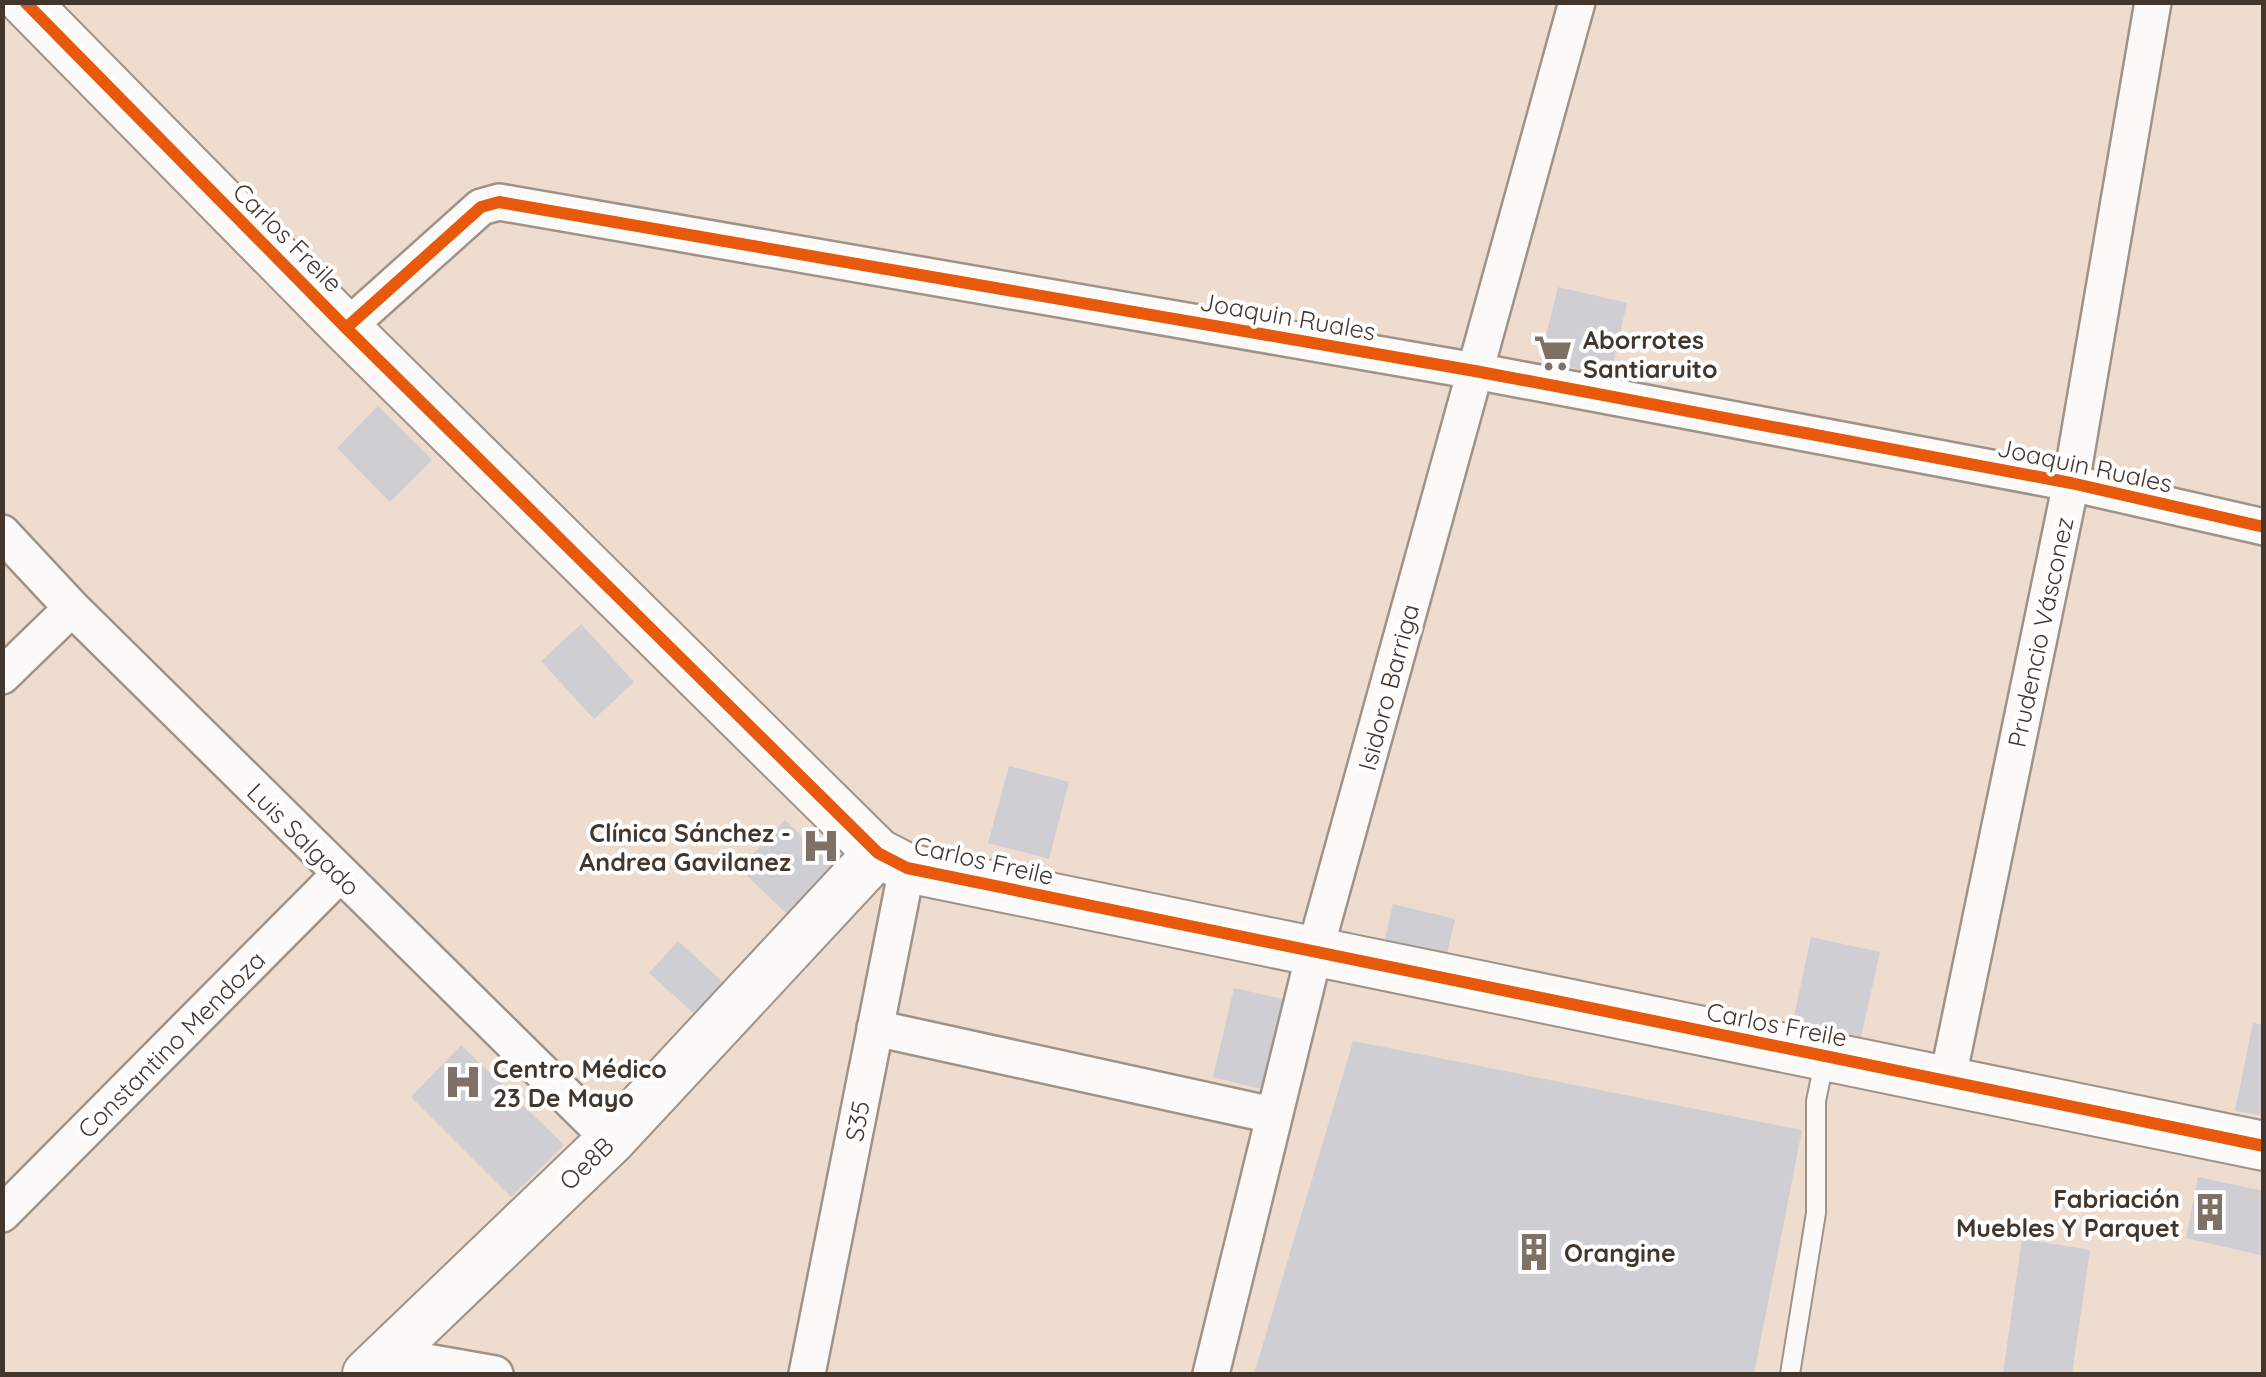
<svg xmlns="http://www.w3.org/2000/svg" width="2266" height="1377" viewBox="0 0 2266 1377" font-family="Quicksand,sans-serif">
  <style>
    .building { fill: #ceced3 }
    .lines { fill: none; stroke-linecap: round; stroke-linejoin: round }
    .lane-casing { stroke: #9f9288; stroke-width: 22 }
    .street-casing { stroke: #9f9288; stroke-width: 40 }
    .secondary-casing { stroke: #9f9288; stroke-width: 52 }
    .lane { stroke: #fcfaf8; stroke-width: 18 }
    .street { stroke: #fcfaf8; stroke-width: 35 }
    .secondary { stroke: #fcfaf8; stroke-width: 48 }
    .cycleway-casing { stroke: #fff; stroke-width: 19 }
    .cycleway { stroke: #e8590c; stroke-width: 12 }
    .labels { text-anchor: middle; dominant-baseline: central; stroke-width: 8; stroke-linejoin: round; paint-order: stroke }
    .street-label { font-size: 25px; fill: #43372d; stroke: #fff }
    .poi-label { font-size: 25px; font-weight: bold; fill: #43372d; stroke: #fff; text-anchor: start }
  </style>
  <rect width="100%" height="100%" fill="#eedccf"/>
  <!-- building -->
  <path class="building" d="M1558,287L1627,303L1610,377L1540,360Z
    M378,406L432,460L390,502L337,448Z
    M581,624L634,682L594,719L541,661Z
    M1009,766L1069,782L1049,859L988,843Z
    M785,820L833,867L787,914L739,868Z
    M1393,904L1455,919L1445,962L1383,948Z
    M1811,937L1880,952L1861,1037L1793,1021Z
    M678,941L727,986L698,1017L649,973Z
    M1234,988L1287,1000L1266,1090L1213,1077Z
    M2253,1023L2264,1025V1116L2235,1111Z
    M1353,1041L1802,1130L1754,1374H1254Z
    M461,1045L564,1145L511,1197L411,1097Z
    M2198,1177L2264,1191V1256L2186,1238Z
    M2022,1239L2090,1250L2072,1374H2003Z"/>
  <g class="lines">
    <!-- lane casing -->
    <g class="lane-casing">
      <path id="lane" d="M1790,1374L1816,1213V1101L1825,1058"/>
    </g>
    <!-- street casing -->
    <g class="street-casing">
      <path id="street" d="M346,328L481,207L499,202L1475,371L2071,483L2264,527
        M2,533L72,608L611,1140
        M2,676L72,608
        M875,1028L1272,1115
        M1947,1082L2071,483L2153,2
        M2,1214L340,874
        M387,1355L495,1374
        M807,1374L907,868
        M1211,1374L1314,954L1577,2"/>
    </g>
    <!-- secondary casing -->
    <g class="secondary-casing">
      <path id="secondary" d="M25,2L346,328L878,853L907,868L2264,1146
        M367,1374L611,1140L878,853"/>
    </g>
    <!-- lane -->
    <use href="#lane" class="lane"/>
    <!-- street -->
    <use href="#street" class="street"/>
    <!-- secondary -->
    <use href="#secondary" class="secondary"/>
    <!-- cycleway casing -->
    <g class="cycleway-casing">
      <path id="cycleway" d="M25,2L346,328L878,853L907,868L2264,1146
        M346,328L481,207L499,202L1475,371L2071,483L2264,527"/>
    </g>
    <!-- cycleway -->
    <use href="#cycleway" class="cycleway"/>
  </g>
  <!-- icons -->
  <defs>
    <g id="supermarket-bare" transform="scale(3)"><path d="M-6-5.5h2.5l.6 2H6L4.5 2H-2.5L-4.4-4H-6ZM-1.5 3.2a1.3 1.3 0 1 0 .1 0ZM3 3.2a1.3 1.3 0 1 0 .1 0Z" fill="#7f7166" stroke="#fff" stroke-width="2.5" paint-order="stroke"/></g>
    <g id="hospital-bare" transform="scale(3)"><path d="M-5-5h3v3.5h4V-5h3V5h-3V1.5h-4V5h-3Z" fill="#7f7166" stroke="#fff" stroke-width="2.5" paint-order="stroke"/></g>
    <g id="building-bare" transform="scale(3)"><path d="M-4-6H4V6H1V3H-1V6H-4ZM-2.5-4.3h1.7v1.8h-1.7ZM.8-4.3h1.7v1.8H.8ZM-2.5-1h1.7V.8h-1.7ZM.8-1h1.7V.8H.8Z" fill="#7f7166" stroke="#fff" stroke-width="2.5" paint-order="stroke"/></g>
  </defs>
  <g fill-rule="evenodd">
    <use href="#supermarket-bare" x="1553" y="353"/>
    <use href="#hospital-bare" x="821" y="846"/>
    <use href="#hospital-bare" x="463" y="1082"/>
    <use href="#building-bare" x="2210" y="1212"/>
    <use href="#building-bare" x="1534" y="1252"/>
  </g>
  <g class="labels">
    <!-- street labels -->
    <g class="street-label">
      <text transform="translate(288 237) rotate(45)">Carlos Freile</text>
      <text transform="translate(1288 316) rotate(10)">Joaquin Ruales</text>
      <text transform="translate(2085 465) rotate(12)">Joaquin Ruales</text>
      <text transform="translate(2040 632) rotate(-78)">Prudencio Vásconez</text>
      <text transform="translate(1388 687) rotate(-75)">Isidoro Barriga</text>
      <text transform="translate(304 839) rotate(45)">Luis Salgado</text>
      <text transform="translate(984 860) rotate(13)">Carlos Freile</text>
      <text transform="translate(1777 1024) rotate(11)">Carlos Freile</text>
      <text transform="translate(171 1044) rotate(-45)">Constantino Mendoza</text>
      <text transform="translate(857 1121) rotate(-79)">S35</text>
      <text transform="translate(586 1163) rotate(-44)">Oe8B</text>
    </g>
    <!-- poi labels -->
    <g class="poi-label">
      <text x="1583" y="339">Aborrotes<tspan x="1583" dy="29">Santiaruito</tspan></text>
      <text x="791" y="832" text-anchor="end">Clínica Sánchez -<tspan x="791" dy="29">Andrea Gavilanez</tspan></text>
      <text x="493" y="1068">Centro Médico<tspan x="493" dy="29">23 De Mayo</tspan></text>
      <text x="2180" y="1198" text-anchor="end">Fabriación<tspan x="2180" dy="29">Muebles Y Parquet</tspan></text>
      <text x="1564" y="1252">Orangine</text>
    </g>
  </g>
  <!-- border -->
  <rect width="2266" height="1377" fill="none" stroke="#43372d" stroke-width="10"/>
</svg>
